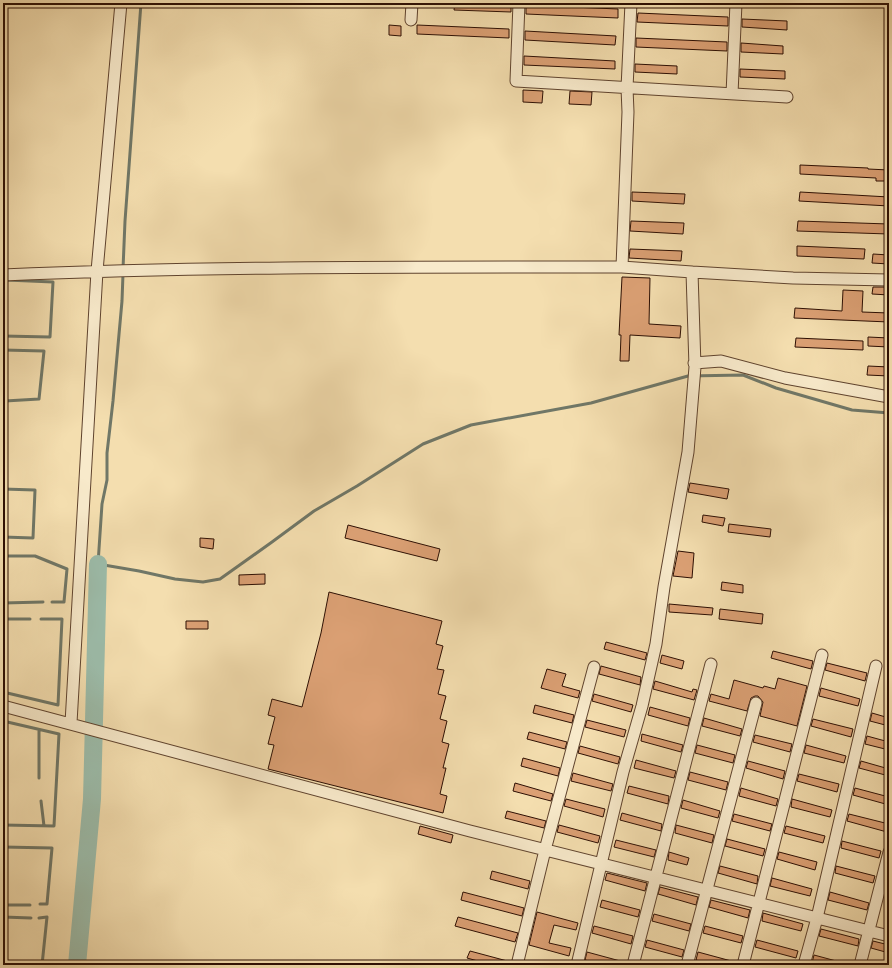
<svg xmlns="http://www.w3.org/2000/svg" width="892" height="968" viewBox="0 0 892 968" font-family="'Old Standard TT',serif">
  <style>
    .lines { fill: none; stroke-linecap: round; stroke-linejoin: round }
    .stream { stroke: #707767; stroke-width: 3 }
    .river { stroke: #9cbcaa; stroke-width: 18 }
    .building { fill: #dba074; stroke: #2d0f03 }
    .minor-casing { stroke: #5f432e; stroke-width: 13 }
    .minor { stroke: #f8eacb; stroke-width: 11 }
  </style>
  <rect width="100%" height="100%" fill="#f4deaf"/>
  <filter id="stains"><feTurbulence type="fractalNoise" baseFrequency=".005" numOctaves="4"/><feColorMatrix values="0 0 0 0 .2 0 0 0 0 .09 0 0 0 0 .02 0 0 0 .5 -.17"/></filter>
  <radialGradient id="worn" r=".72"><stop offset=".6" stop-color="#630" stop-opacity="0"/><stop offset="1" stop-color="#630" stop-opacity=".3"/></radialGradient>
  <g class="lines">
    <!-- stream -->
    <path class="stream" d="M123,269L125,221L141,3
      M123,274L122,301L113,401L107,453V480L102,504L98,564L139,571L175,579L203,582L220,579L272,542L314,511L357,486L423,444L471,425L591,403L688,376L743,375L776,388L852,410L889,413
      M3,336L50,337L53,282L6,280
      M3,350L44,351L39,399L5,401
      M3,489L35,490L33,538L3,537
      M3,556H35L67,569L64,602H52
      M3,603L43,602
      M3,619H30
      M3,692L58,705L62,619H41
      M3,721L59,734L54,826L3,825
      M39,778V730
      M41,801L44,826
      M3,847L52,848L47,904H40
      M3,905H30
      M3,917L31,918
      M39,918L47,917L42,965"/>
    <!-- river -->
    <path class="river" d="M77,965L92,799L98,564"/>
  </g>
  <!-- building -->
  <path class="building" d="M455,3H511V12L454,10Z
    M526,5L618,9V18L526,14Z
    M638,13L728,17V26L637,22Z
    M742,19L787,21V30L742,27Z
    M389,25L401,26V36L389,35Z
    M417,25L509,29V38L417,34Z
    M525,31L616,36L615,45L525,40Z
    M636,38L727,42V51L636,47Z
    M741,43L783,46V54L741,52Z
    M524,56L615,61V69L524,65Z
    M635,64L677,66V74L635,72Z
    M740,69L785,71V79L740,77Z
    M523,90L543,91L542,103L523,102Z
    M570,91L592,92L591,105L569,104Z
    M800,165L868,168V169L889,170V181H876V178L800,174Z
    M632,192L685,194L684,204L632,201Z
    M800,192L889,197V206L799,201Z
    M631,221L684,223L683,234L630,231Z
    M798,221L889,224V234L797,231Z
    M797,246L865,249L864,259L797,256Z
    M630,249L682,251L681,261L629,258Z
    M873,254L889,255V264L872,263Z
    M622,277L650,278L649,324L681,326L680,338L630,335L629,361H620L621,335H619Z
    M873,287H889V295L872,294Z
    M843,290L863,291L862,312L889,313V322L794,318L795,308L842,311Z
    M868,337L889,338V347L868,346Z
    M796,338L863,341V350L795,347Z
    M868,366L889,367V376L867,375Z
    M690,483L729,489L727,499L688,492Z
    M703,515L725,518L723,526L702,522Z
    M729,524L771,529L770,537L728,532Z
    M348,525L440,549L437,561L345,538Z
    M200,538L214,539L213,549L200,547Z
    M678,551L694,553L692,578L673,576Z
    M265,574V584L239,585V575Z
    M722,582L743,585V593L721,590Z
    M329,592L442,621L436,644L443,646L437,669L444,670L438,694L446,696L440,719L447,721L442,742L449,744L443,768H446L440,794L447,796L443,813L268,769L274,745L268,744L275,717L268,715L272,699L302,707L321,633Z
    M669,604L713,608L712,615L669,612Z
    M720,609L763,614L762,624L719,619Z
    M186,621H208V629H186Z
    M606,642L647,653L645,660L604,649Z
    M773,651L813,661L811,669L771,658Z
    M662,655L684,661L682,669L660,663Z
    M827,663L867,673L865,681L825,670Z
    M601,666L641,677L640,685L599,674Z
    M547,669L566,674L562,686L580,691L578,698L541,688Z
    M778,678L807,686L797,726L760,716L763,702L758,696H755L751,698L747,711L709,701L711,694L729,699L734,680L763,688L764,686L775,689Z
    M655,681L692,692L693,689L697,690L694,700L653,689Z
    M821,688L860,699L858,706L819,696Z
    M594,694L633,705L631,712L592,701Z
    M535,705L574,715L572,723L533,713Z
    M650,707L690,718L688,726L648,715Z
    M872,713L889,718V726L870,721Z
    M704,718L742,729L740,736L702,726Z
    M813,719L853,729L851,737L811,726Z
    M587,720L626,730L624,737L585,727Z
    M529,732L567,742L565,749L527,739Z
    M642,734L683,745L681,752L641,741Z
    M755,735L792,744L790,752L753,742Z
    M867,736L889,742V750L865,744Z
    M697,745L735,755L733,763L695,753Z
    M806,745L846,756L844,763L804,753Z
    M580,746L620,757L618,764L578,753Z
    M523,758L560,768L558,776L521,766Z
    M636,760L676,771L674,778L634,768Z
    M748,761L785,771L783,779L746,768Z
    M861,761L889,769V776L859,768Z
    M690,772L728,782L726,790L688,780Z
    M573,773L613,784L611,791L571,781Z
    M799,774L839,784L837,792L797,781Z
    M515,783L553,794L551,801L513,791Z
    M629,786L669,796L668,804L627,793Z
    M741,788L778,799L776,806L739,796Z
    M855,788L889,797V805L853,795Z
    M566,799L605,809L603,817L564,806Z
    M792,799L832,810L830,817L791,807Z
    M683,800L720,811L718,818L681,808Z
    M507,811L546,821L544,828L505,818Z
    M622,813L662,824L661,831L620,820Z
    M734,814L772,824L770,831L732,821Z
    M849,814L889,824L887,832L847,821Z
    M559,825L600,836L598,843L557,832Z
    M676,825L714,835L712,843L675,833Z
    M420,826L453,835L451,843L418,834Z
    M786,826L825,836L823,843L784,833Z
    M727,839L765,849L763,856L725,846Z
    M616,840L656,850L654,857L614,847Z
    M842,841L881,851L879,858L841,848Z
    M669,852L689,858L687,865L668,860Z
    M779,852L817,862L815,870L777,859Z
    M720,866L758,876L757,884L718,873Z
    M836,866L875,876L873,883L835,873Z
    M492,871L530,881L528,889L490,879Z
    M607,873L647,883L645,891L605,880Z
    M772,878L812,889L810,896L770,886Z
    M660,887L698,897L696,905L658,894Z
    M463,892L524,908L522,916L461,900Z
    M830,892L869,903L867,910L828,900Z
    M602,900L640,910L638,917L600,907Z
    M711,900L750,910L748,918L709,907Z
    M537,912L578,923L576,930L554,925L549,943L571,948L569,956L529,945Z
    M763,913L803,924L801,931L762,921Z
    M654,914L691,924L689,931L652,921Z
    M458,917L518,933L515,942L455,926Z
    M594,926L633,936L631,944L592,933Z
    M705,926L743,936L741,943L703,933Z
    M821,929L859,939L858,946L819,936Z
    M647,940L684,950L682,957L645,947Z
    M757,940L798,951L796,958L755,947Z
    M873,941L889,945V953L871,948Z
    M470,951L511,962L510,965H492L467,958Z
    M587,952L624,962V965H605L585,960Z
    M698,952L735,962V965H716L696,960Z
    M814,955L840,962V965H821L812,963Z"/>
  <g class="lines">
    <!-- minor casing -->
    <g class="minor-casing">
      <path id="minor" d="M519,3L516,81L787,97
        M411,20L412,3
        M732,94L736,3
        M692,272L793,278L889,280
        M3,275C209,266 416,267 622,267
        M694,363L721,361L785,378L889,397
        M3,706L470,831L889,936
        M71,723L97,271L121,3
        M517,965L545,850L594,667
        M577,965L623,772L642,706L656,644L664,587L688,452L695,367L692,272L622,267L628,112L627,88L631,3
        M633,965L711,664
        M687,965L756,703
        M743,965L822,655
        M804,965L817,918L876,666
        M860,965L889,852"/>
    </g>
    <!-- minor -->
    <use href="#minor" class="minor"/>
  </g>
  <!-- margin -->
  <rect width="892" height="968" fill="none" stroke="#f4deaf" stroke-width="16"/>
  <rect x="4" y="4" width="884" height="960" fill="none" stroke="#2d0f03" stroke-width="2"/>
  <rect x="8" y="8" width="876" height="952" fill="none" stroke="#2d0f03"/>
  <rect width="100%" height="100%" filter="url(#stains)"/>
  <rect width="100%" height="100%" fill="url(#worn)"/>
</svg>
